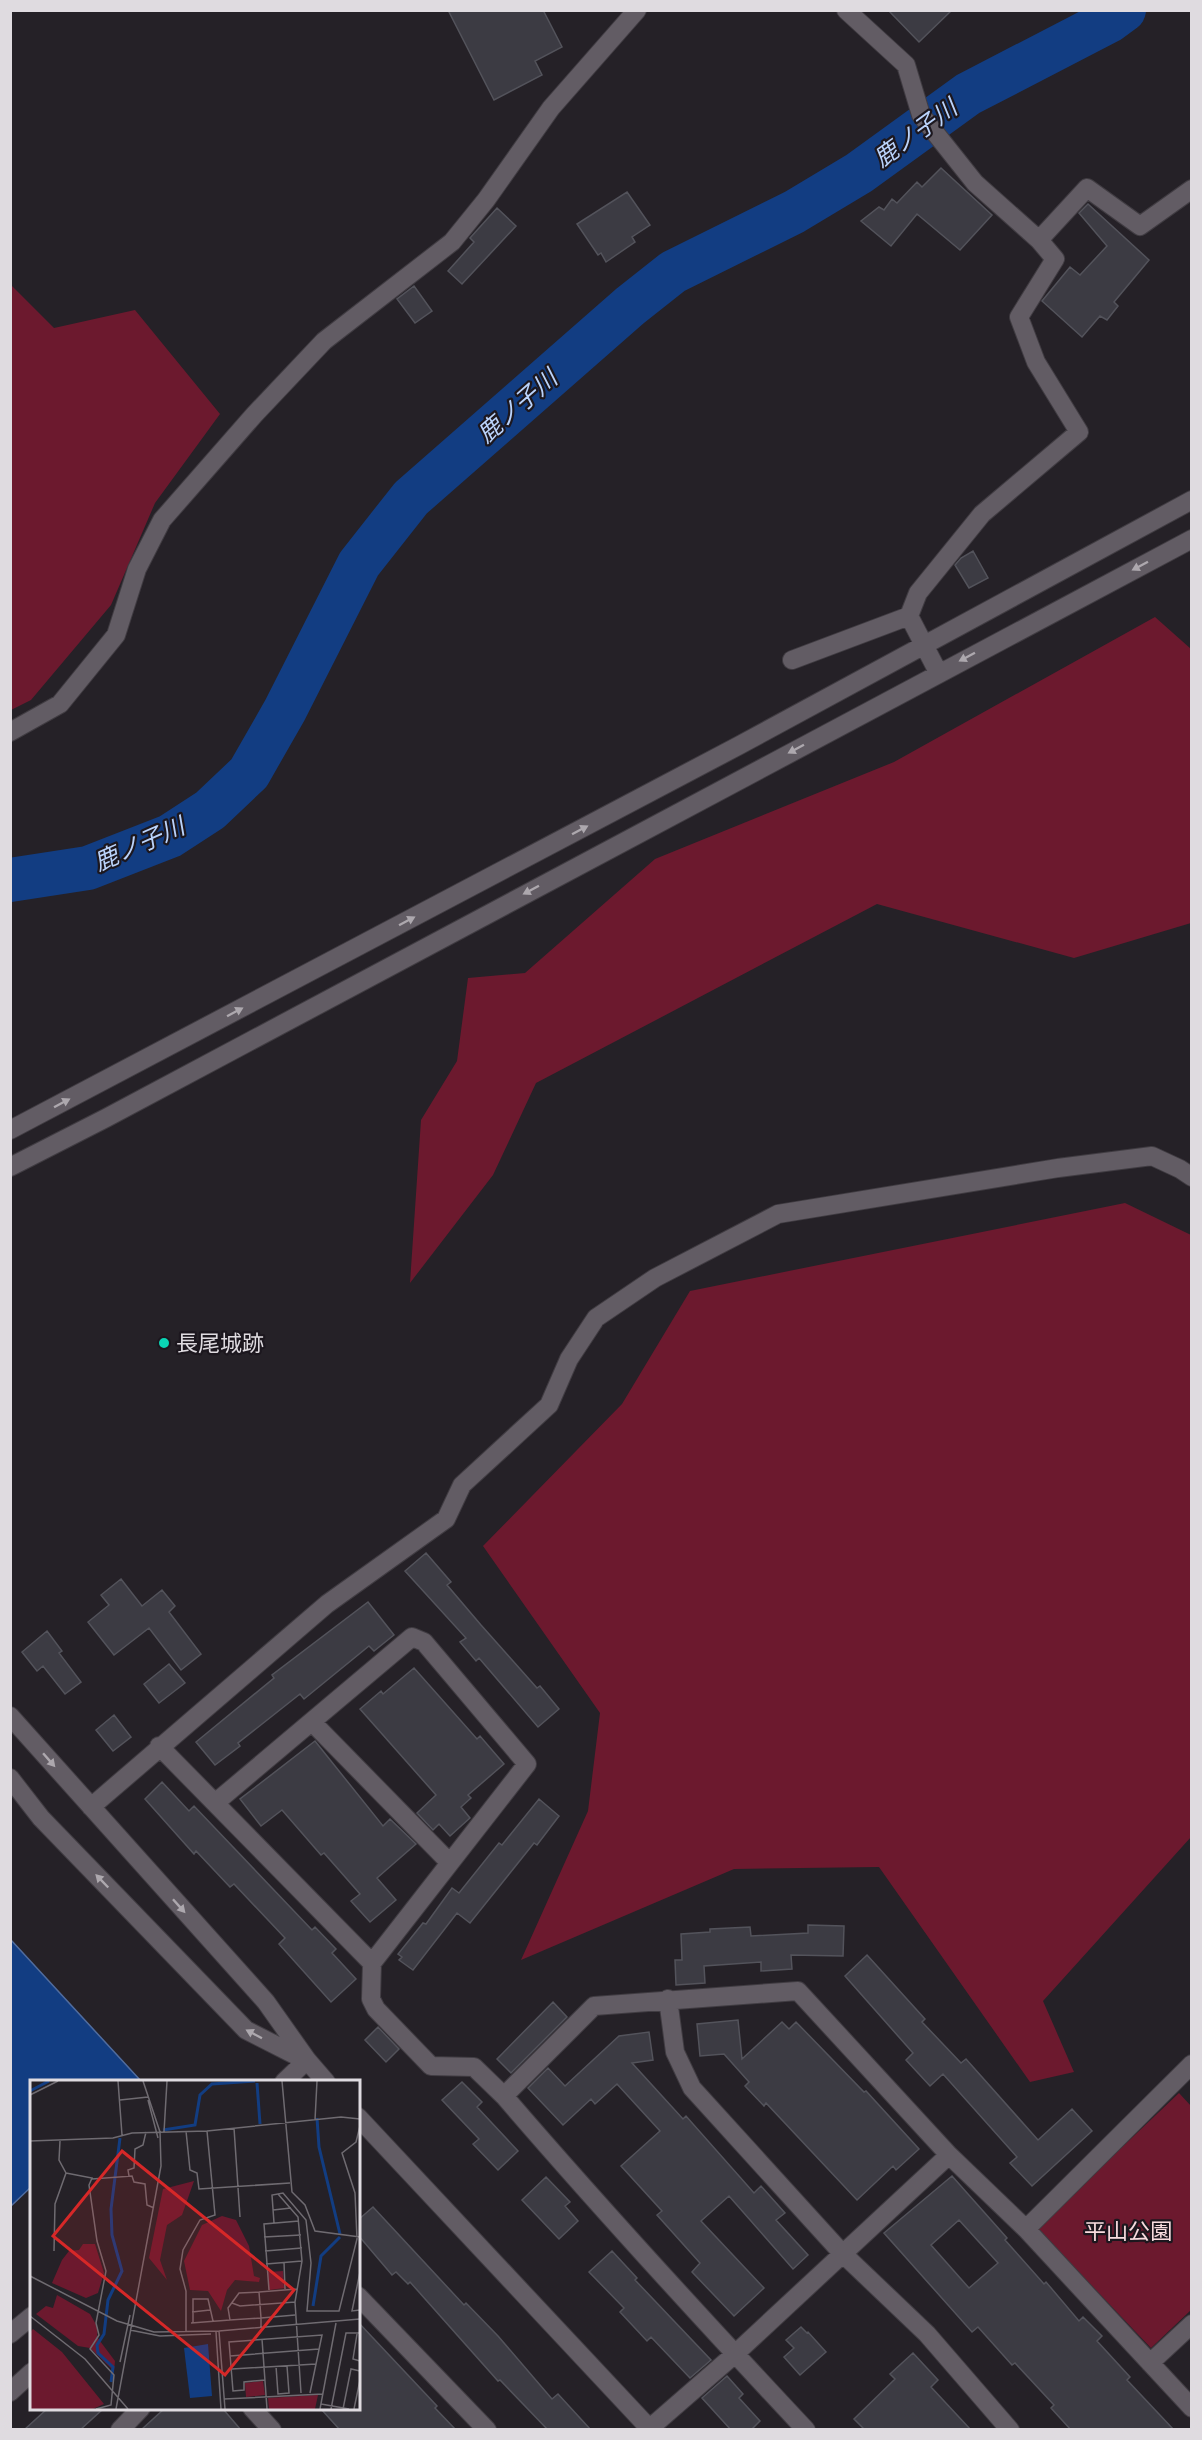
<svg xmlns="http://www.w3.org/2000/svg" width="1202" height="2440" viewBox="0 0 1202 2440" font-family="'PT Sans Narrow','Noto Sans JP',sans-serif">
  <style>
    .green { fill: #6c192e }
    .water { fill: #123d82; stroke: #506c9e; stroke-width: 1.5 }
    .lines { fill: none; stroke-linecap: round; stroke-linejoin: round }
    .river { stroke: #123d82; stroke-width: 44 }
    .building { fill: #3c3b43; stroke: #53535b; stroke-width: 1.5; fill-rule: evenodd }
    .minor-casing { stroke: #403c42; stroke-width: 20 }
    .minor { stroke: #625c64; stroke-width: 18 }
    .oneway { fill: #ada8ae }
    .poi-dot { fill: #0ad5b5; stroke: #1c171e; stroke-width: 2 }
    .labels { text-anchor: middle; dominant-baseline: central; stroke-width: 4.5; stroke-linejoin: round; paint-order: stroke }
    .poi-label { font-size: 22px; fill: #dfdbe0; stroke: #1c171e; text-anchor: start }
    .park-label { font-size: 22px; fill: #f8dcdf; stroke: #1c171e }
    .water-label { font-size: 24px; font-style: italic; fill: #bad3fb; stroke: #1c171e }
    .inset-river { fill: none; stroke: #123d82; stroke-width: 3 }
    .inset-road { fill: none; stroke: #6f6b71; stroke-width: 1.5 }
    .view { fill: #d62828; fill-opacity: 0.15; stroke: #d62828; stroke-width: 3 }
    .inset-edge { fill: none; stroke: #dfdbe0; stroke-width: 3 }
  </style>
  <rect width="100%" height="100%" fill="#252127"/>
  <!-- green -->
  <path class="green" d="M10,284L54,328L135,310L220,414L155,503L111,605L31,700L11,710Z
    M1155,617L1191,649V923L1074,958L877,904L536,1083L493,1175L410,1283L421,1120L457,1061L468,978L525,973L655,859L894,762Z
    M1125,1203L1191,1235V1837L1043,2001L1074,2072L1030,2082L879,1867L734,1869L521,1960L588,1811L600,1713L483,1546L622,1404L690,1291Z
    M1179,2093L1191,2106V2310L1151,2348L1037,2228Z"/>
  <!-- water -->
  <path class="water" d="M11,1940L141,2081L32,2082L31,2187L11,2206Z"/>
  <g class="lines">
    <!-- river -->
    <path class="river" d="M10,880L88,868L170,836L210,810L249,773L285,710L359,564L411,498L630,306L673,272L794,212L859,173L968,94L1109,21L1124,10"/>
  </g>
  <!-- building -->
  <path class="building" d="M448,10H543L562,47L535,61L542,75L494,100Z
    M888,10H952L919,42Z
    M941,168L992,215L960,250L917,214L891,246L861,221L879,207L884,210L892,199L897,203L917,182L922,187Z
    M627,192L650,225L632,237L635,242L606,262L601,253L598,255L577,224Z
    M1088,204L1149,260L1114,302L1118,306L1107,320L1100,316L1082,337L1042,301L1070,267L1080,275L1107,246L1079,213Z
    M497,208L516,226L462,284L448,271L474,242L470,238Z
    M414,286L432,311L415,323L397,299Z
    M973,551L988,578L969,588L955,565L961,558Z
    M426,1553L451,1582L447,1585L481,1625L537,1688L540,1686L559,1709L538,1727L479,1658L476,1661L460,1642L466,1638L405,1571Z
    M121,1579L142,1606L162,1590L175,1606L169,1612L201,1654L181,1670L149,1628L114,1655L88,1622L109,1605L101,1595Z
    M368,1602L394,1635L374,1651L369,1646L304,1699L300,1694L238,1743L240,1746L215,1765L196,1742L274,1678L272,1675Z
    M47,1631L62,1651L59,1653L81,1682L65,1694L43,1666L37,1671L22,1652Z
    M169,1664L185,1683L159,1703L144,1684Z
    M414,1668L477,1739L480,1736L504,1764L468,1795L471,1798L461,1807L470,1818L450,1836L439,1824L433,1830L417,1813L436,1795L360,1709L381,1691L383,1694Z
    M114,1715L131,1737L113,1751L96,1730Z
    M315,1741L383,1826L390,1819L416,1844L377,1878L396,1900L370,1922L351,1901L360,1894L324,1853L321,1855L282,1810L261,1826L240,1799Z
    M162,1782L189,1811L194,1806L312,1930L315,1927L336,1949L332,1953L356,1979L331,2002L279,1944L285,1938L234,1884L230,1887L196,1851L194,1854L145,1799Z
    M539,1799L559,1816L537,1845L534,1843L470,1923L457,1913L413,1970L399,1960L402,1957L398,1954L423,1923L426,1924L452,1888L459,1893L499,1843L502,1845Z
    M808,1925L844,1926L843,1956L791,1955L792,1969L761,1971V1962L704,1966L705,1983L676,1985L675,1960H682L681,1934L710,1932V1929L750,1927L751,1936L808,1933Z
    M867,1955L925,2019L922,2022L961,2063L966,2059L1038,2140L1072,2109L1092,2131L1032,2186L1010,2163L1017,2157L943,2074L930,2086L906,2060L913,2053L845,1976Z
    M553,2002L567,2017L511,2073L497,2059Z
    M738,2020L742,2059L782,2022L789,2029L796,2022L864,2092L866,2091L919,2149L896,2170L893,2166L857,2200L766,2103L764,2106L745,2086L749,2082L724,2054L700,2056L697,2024Z
    M378,2027L399,2049L386,2062L365,2040Z
    M649,2032L653,2060L632,2063L683,2119L686,2116L754,2193L761,2186L785,2213L776,2220L808,2255L793,2269L729,2196L701,2221L764,2288L734,2316L692,2272L700,2263L657,2215L662,2211L621,2166L660,2131L617,2084L595,2104L591,2099L563,2125L528,2088L548,2068L565,2086L619,2036Z
    M462,2082L482,2102L477,2107L518,2151L498,2170L473,2144L479,2139L442,2100Z
    M952,2176L1007,2238L1005,2240L1044,2284L1046,2282L1079,2321L1083,2317L1102,2336L1097,2341L1130,2377L1127,2380L1174,2430H1071L1051,2408L1054,2405L1015,2363L1012,2365L978,2327L972,2332L884,2233ZM959,2220L998,2263L969,2288L931,2245Z
    M546,2177L570,2202L565,2206L578,2221L559,2239L522,2200Z
    M373,2207L464,2305L466,2303L498,2336L552,2399L558,2394L591,2430H548L500,2380L498,2381L410,2282L408,2284L396,2272L392,2275L358,2235V2220Z
    M612,2251L637,2278L635,2280L711,2360L690,2378L651,2337L647,2341L620,2312L624,2308L589,2272Z
    M358,2322L437,2406L435,2408L456,2430H340L321,2409H358Z
    M801,2327L807,2333L808,2332L826,2352L800,2375L784,2357L794,2348L786,2340Z
    M913,2353L938,2380L931,2387L971,2430H865L854,2419L895,2379L890,2374Z
    M727,2376L743,2394L739,2398L760,2421L751,2430H731L702,2398Z
    M47,2409H103L80,2430H24Z
    M164,2409H223L241,2430H141Z"/>
  <g class="lines">
    <!-- minor casing -->
    <g class="minor-casing">
      <path id="minor" d="M846,10L906,65L921,115L975,183L1039,240L1055,259L1019,317L1036,362L1079,432L982,514L918,593L909,616L938,672
        M1039,240L1087,188L1140,226L1192,189
        M792,660L909,616
        M10,732L60,704L116,635L137,569L162,520L254,415L324,341L452,242L486,200L551,108L637,10
        M10,1130L738,746L1192,500
        M10,1167L106,1118L1192,539
        M10,1716L266,2002L307,2060L326,2082
        M312,1722L450,1863
        M159,1746L372,1963L371,1999L376,2009L431,2066L474,2067L504,2096
        M10,1778L41,1818L246,2030L305,2060
        M215,1803L412,1637L424,1642L527,1764L372,1963
        M91,1807L327,1604L446,1519L462,1485L549,1405L569,1359L596,1318L655,1278L778,1214L1058,1168L1152,1156L1180,1169L1192,1177
        M668,1999L675,2052L692,2088L841,2252L927,2334L1010,2430
        M284,2082L307,2060
        M358,2117L651,2430
        M949,2155L1026,2229L1192,2408
        M1026,2229L1192,2064
        M358,2296L487,2430
        M10,2334L32,2316
        M1150,2363L1192,2324
        M10,2392L32,2372
        M252,2408L272,2430
        M650,2428L735,2354L949,2155L798,1991L594,2006L504,2096C602,2210 703,2320 806,2430
        M120,2430L141,2408"/>
    </g>
    <!-- minor -->
    <use href="#minor" class="minor"/>
  </g>
  <!-- one-way arrows -->
  <defs><path id="oneway-solid" d="M-6-.8H1V-3.2L6.5 0L1 3.2V.8H-6Z" transform="scale(1.5)"/></defs>
  <g class="oneway">
    <use href="#oneway-solid" transform="translate(1140 566) rotate(152)"/>
    <use href="#oneway-solid" transform="translate(967 657) rotate(152)"/>
    <use href="#oneway-solid" transform="translate(796 749) rotate(152)"/>
    <use href="#oneway-solid" transform="translate(580 830) rotate(-28)"/>
    <use href="#oneway-solid" transform="translate(531 890) rotate(152)"/>
    <use href="#oneway-solid" transform="translate(407 921) rotate(-28)"/>
    <use href="#oneway-solid" transform="translate(235 1012) rotate(-28)"/>
    <use href="#oneway-solid" transform="translate(62 1103) rotate(-28)"/>
    <use href="#oneway-solid" transform="translate(49 1760) rotate(49)"/>
    <use href="#oneway-solid" transform="translate(102 1881) rotate(-134)"/>
    <use href="#oneway-solid" transform="translate(179 1906) rotate(48)"/>
    <use href="#oneway-solid" transform="translate(254 2034) rotate(-152)"/>
  </g>
  <!-- markers -->
  <circle class="poi-dot" cx="164" cy="1343" r="6"/>
  <g class="labels">
    <!-- poi labels -->
    <g class="poi-label">
      <text x="176" y="1343">長尾城跡</text>
    </g>
    <!-- park labels -->
    <g class="park-label">
      <text x="1128" y="2231">平山公園</text>
    </g>
    <!-- water labels -->
    <g class="water-label">
      <text transform="translate(915 133) rotate(-36)">鹿ノ子川</text>
      <text transform="translate(517 406) rotate(-41)">鹿ノ子川</text>
      <text transform="translate(139 844) rotate(-24)">鹿ノ子川</text>
    </g>
  </g>
  <!-- overview -->
  <g transform="translate(30 2080)">
    <rect width="330" height="330" fill="#252127"/>
    <path d="M164,101L152,135L137,145L130,180L137,200L119,178L133,109ZM192,136L206,140L219,166L224,196L230,198L229,202L205,200L197,210L191,231L178,211L160,210L154,181L172,145ZM53,164H65L74,193L68,213L56,218L22,203L32,180L39,171L49,170ZM253,191L254,208L239,210L238,192ZM27,215L60,234L68,248L67,257L85,281L84,291L60,268L48,266L6,234L16,226L23,228ZM3,249L32,272L74,324L63,329H0V252ZM233,301L235,315L216,317L215,303ZM288,315L285,329H239L238,318Z" fill="#6c192e"/>
    <path d="M178,264L182,316L160,318L154,268Z" fill="#123d82"/>
    <path class="inset-river" d="M227,3L230,44M0,11L19,1M287,38L289,67L310,154M133,50L165,45L170,15L182,4L225,1M283,226L291,176L310,157M81,302L83,287L68,273L67,265L74,254L78,220L92,191L82,155L81,129L90,58"/>
    <path class="inset-road" d="M88,1L92,55M252,1L262,112L275,125L285,151L330,157M0,15L28,1M90,20L118,17M118,20L128,58M285,40L287,1M204,48L210,137M156,51L160,90L167,93L169,109L260,103M134,52L137,1M0,61L83,58L102,53L177,51L311,37L330,39M36,93L62,98L59,105L67,161L76,191L66,243L69,255L60,269L84,295L81,325L66,329M99,96L98,90L104,88L105,69L113,65L116,52M62,99L102,96L104,102L115,104L117,125L124,128M248,114L268,137L272,181L265,222M243,130L261,128M244,143L242,115L253,113L276,140L281,183L277,231H309L327,159L325,113L312,73L326,62L330,46M234,157L271,155M24,171L25,124L36,93L29,80L30,61M235,171L272,168M254,182L255,209M236,184L272,181M330,192L322,231L330,230M0,196L87,241L124,252L189,251L330,239M239,210L234,144L269,141M229,212L267,209M202,223L210,226L265,222L271,313M162,232L180,230M0,236L55,279L98,329M161,243L200,240M163,243V219H178L183,241M231,248V238L229,212L209,213L198,228L200,240L231,238L265,235M100,250L130,256L181,254M189,251L195,329M156,252V211L150,189L153,170L170,140L185,135L177,51M186,252L191,329M327,254L323,279L330,281M232,259L237,329M200,276L289,269M90,282L100,235M246,286L248,314L259,313L257,286M202,289L286,284M235,300L214,302V310L203,311L199,262L292,255L280,313M194,319L293,314M291,324L319,329M86,329L131,86L130,52L113,1M290,329L306,243M301,329L316,253H330M313,329L321,289L330,291M324,329L330,300"/>
    <path class="view" d="M92,71L264,210L195,295L23,156Z"/>
    <rect width="330" height="330" class="inset-edge"/>
  </g>
  <!-- border -->
  <rect width="1202" height="2440" fill="none" stroke="#dfdbe0" stroke-width="24"/>
</svg>
